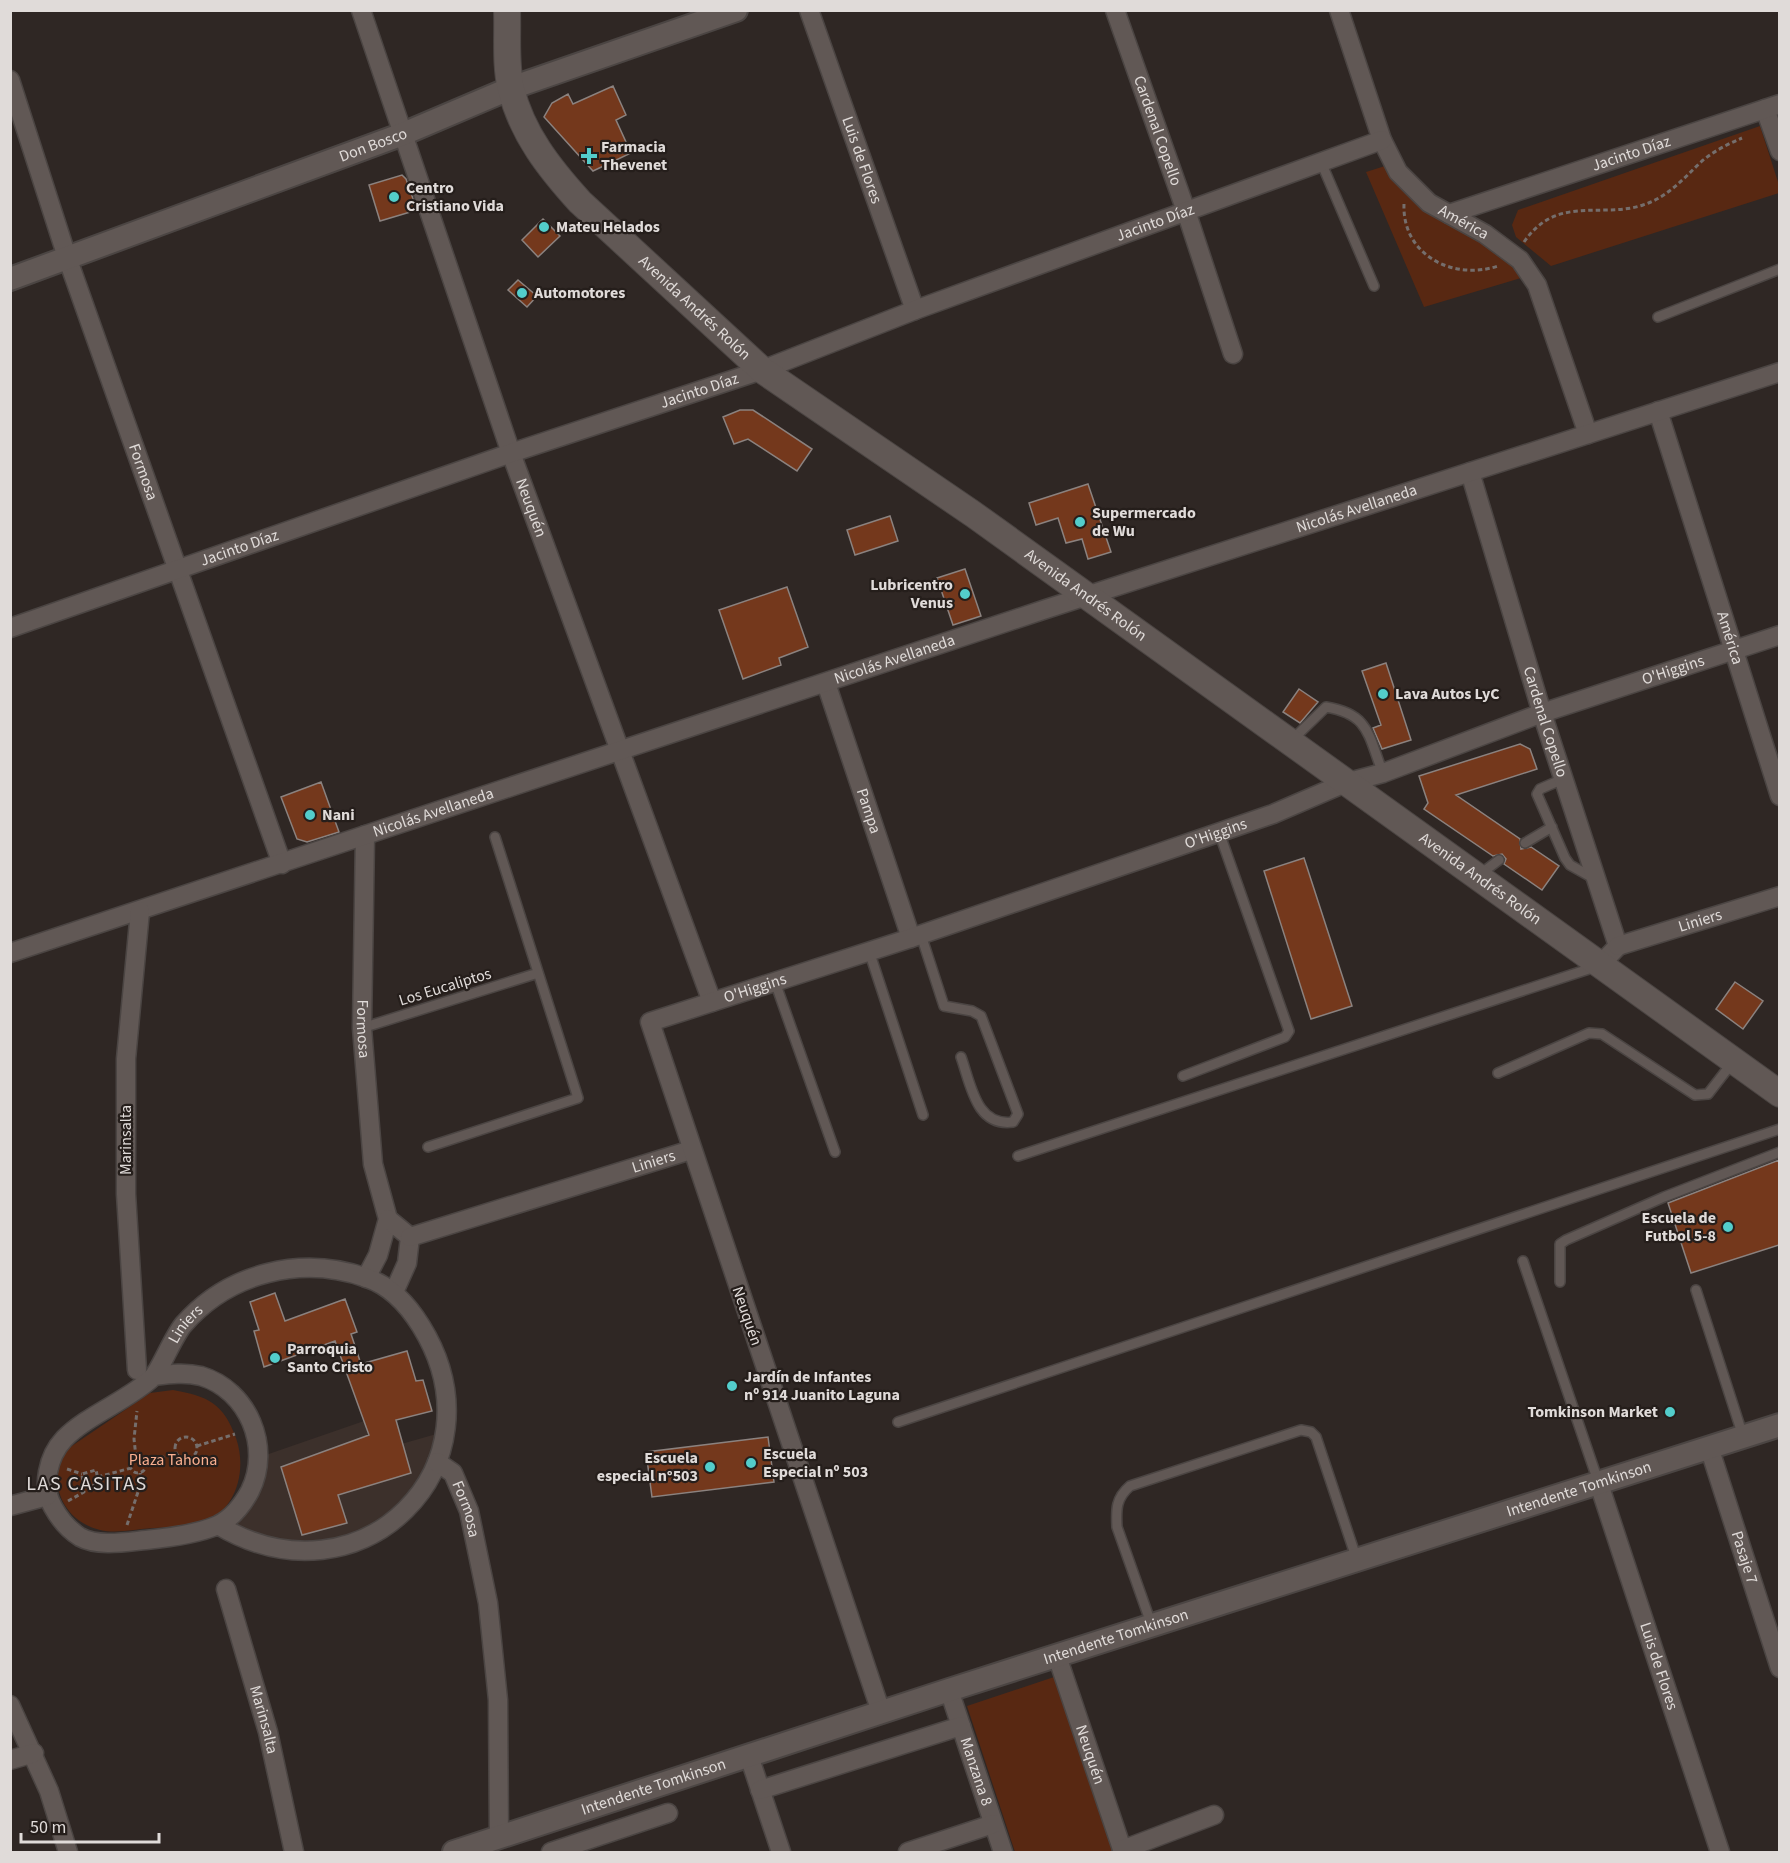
<svg xmlns="http://www.w3.org/2000/svg" width="1790" height="1863" viewBox="0 0 1790 1863" font-family="'Source Sans 3',sans-serif">
  <style>
    .built { fill: #3c302b }
    .green { fill: #582812 }
    .building { fill: #74381c; stroke: #8b827f; stroke-width: 1.5 }
    .lines { fill: none; stroke-linecap: round; stroke-linejoin: round }
    .service-casing { stroke: #4b4543; stroke-width: 12 }
    .minor-casing { stroke: #4b4543; stroke-width: 21 }
    .tertiary-casing { stroke: #4b4543; stroke-width: 26 }
    .secondary-casing { stroke: #4b4543; stroke-width: 28 }
    .path { stroke: #756e6c; stroke-width: 3; stroke-dasharray: 4.5 3; stroke-linecap: butt }
    .service { stroke: #615855; stroke-width: 9 }
    .minor { stroke: #615855; stroke-width: 18 }
    .tertiary { stroke: #615855; stroke-width: 22 }
    .secondary { stroke: #615855; stroke-width: 26 }
    .poi-dot { fill: #53cdcb; stroke: #251e1b; stroke-width: 2 }
    .labels { text-anchor: middle; dominant-baseline: central; stroke-width: 4.5; stroke-linejoin: round; paint-order: stroke }
    .street-label { font-size: 16px; fill: #e0dbd9; stroke: #251e1b }
    .poi-label { font-size: 16px; font-weight: bold; fill: #e0dbd9; stroke: #251e1b; text-anchor: start }
    .park-label { font-size: 16px; fill: #fbb090; stroke: #251e1b }
    .quarter-label { font-size: 20px; letter-spacing: 1.5px; fill: #e0dbd9; stroke: #251e1b }
  </style>
  <rect width="100%" height="100%" fill="#2f2724"/>
  <!-- built -->
  <path class="built" d="M364,1421L373,1452L447,1431L437,1461L394,1518L309,1554L222,1526L260,1457Z"/>
  <!-- green -->
  <path class="green" d="M1760,126L1779,185V193L1551,266L1516,237L1512,225L1518,210Z
    M1385,166C1396,182 1409,197 1425,210C1450,229 1512,247 1521,278L1424,307L1366,172Z
    M173,1390C208,1396 224,1404 236,1438C248,1472 235,1514 199,1524C184,1528 169,1527 154,1528C136,1529 117,1534 100,1530C63,1521 48,1484 63,1452L150,1393Z
    M1057,1676L1116,1852H1015L967,1706Z"/>
  <!-- building -->
  <path class="building" d="M613,86L626,115L616,120L631,153L593,171L544,117L552,103L568,94L573,104Z
    M402,175L406,179L417,210L380,221L369,185Z
    M543,219L560,236L538,257L522,240Z
    M518,280L537,296L527,307L508,290Z
    M740,410H753L812,449L797,471L748,439L734,444L723,417Z
    M1088,484L1111,552L1088,559L1082,539L1066,543L1058,518L1036,525L1029,503Z
    M890,516L898,541L855,555L847,530Z
    M965,569L981,616L953,625L937,578Z
    M787,587L808,647L779,658L781,665L743,679L719,610Z
    M1386,663L1411,740L1382,749L1373,728L1381,725L1362,671Z
    M1299,689L1318,702L1300,723L1283,712Z
    M1520,744L1530,749L1537,769L1456,795L1520,839L1521,849L1531,847L1559,866L1542,890L1504,864L1506,859L1502,854L1493,856L1424,809L1428,803L1419,776Z
    M321,782L339,832L307,842L297,839L281,797Z
    M1304,858L1352,1006L1311,1019L1264,871Z
    M1735,982L1763,1001L1743,1029L1716,1009Z
    M1779,1160V1245L1691,1273L1668,1203Z
    M275,1293L285,1321L345,1299L357,1332L351,1334L361,1364L407,1351L416,1381L423,1380L432,1411L396,1420L411,1473L338,1495L347,1523L302,1535L281,1467L369,1435L335,1341L264,1367L254,1331L259,1330L250,1302Z
    M768,1437L774,1482L652,1497L646,1452Z"/>
  <g class="lines">
    <!-- service casing -->
    <g class="service-casing">
      <path id="service" d="M1321,162L1374,286
        M1658,317L1780,269
        M1291,741L1326,707C1370,714 1368,736 1383,773
        M1563,779L1540,789L1537,794L1565,858L1570,865L1595,879
        M1525,843L1552,827
        M1479,875L1499,860
        M921,935L944,1006L972,1011L981,1016L1018,1114L1013,1122C976,1127 971,1085 961,1057
        M869,951L923,1115
        M775,982L835,1152
        M362,1028L538,973
        M1498,1073L1589,1033L1602,1034L1695,1095L1708,1094L1732,1063
        M1183,1076L1285,1037L1289,1031L1219,832
        M428,1147L578,1098L495,837
        M1018,1156L1595,967
        M1523,1261L1598,1481
        M1560,1282V1244L1566,1240L1664,1197L1780,1152
        M1696,1290L1743,1436
        M898,1422L1780,1129
        M1152,1626L1117,1527C1116,1509 1116,1498 1130,1486L1301,1430L1311,1432L1316,1437L1357,1560"/>
    </g>
    <!-- minor casing -->
    <g class="minor-casing">
      <g id="minor">
        <path id="s1" d="M361,10L511,453L712,1002"/>
        <path id="s2" d="M809,10L915,310"/>
        <path id="s3" d="M1115,10L1186,211L1233,354"/>
        <path id="s4" d="M1339,10L1382,140L1398,172L1429,203L1485,234L1520,260L1537,285L1588,434"/>
        <path id="s5" d="M10,80L67,257L282,864"/>
        <path d="M1765,109L1780,151"/>
        <path id="s6" d="M1449,214L1780,104"/>
        <path id="s7" d="M1658,411L1780,796"/>
        <path id="s8" d="M1470,472L1542,713L1618,946L1600,965"/>
        <path id="s9" d="M10,628L511,453L762,370L915,310L1382,140"/>
        <path id="s10" d="M826,683L911,938"/>
        <path id="s11" d="M365,835L362,1028L373,1164L388,1219L378,1255L366,1278"/>
        <path id="s12" d="M1618,946L1780,896"/>
        <path id="s13" d="M10,953L1043,610L1780,372"/>
        <path d="M388,1219L410,1237L407,1263L394,1292"/>
        <path id="s14" d="M410,1237L691,1150"/>
        <path d="M137,1370L126,1194V1059L140,911"/>
        <path id="s15" d="M154,1376C170,1374 185,1372 201,1376C248,1390 272,1447 250,1491C243,1504 232,1518 218,1525C200,1533 166,1538 146,1540C126,1542 98,1547 80,1537C69,1530 59,1518 53,1507C41,1487 48,1456 64,1439C87,1415 129,1400 153,1377C161,1368 172,1339 183,1325C229,1272 302,1255 367,1278C391,1286 408,1305 421,1326C507,1465 361,1611 218,1525"/>
        <path id="s16" d="M1709,1447L1780,1668"/>
        <path id="s17" d="M437,1462L453,1473L469,1511L488,1603L498,1700L499,1838"/>
        <path id="s18" d="M1598,1481L1720,1852"/>
        <path d="M10,1506L47,1496"/>
        <path id="s19" d="M226,1589L268,1732L294,1852"/>
        <path id="s20" d="M1057,1656L1123,1852"/>
        <path id="s21" d="M949,1690L1003,1852"/>
        <path d="M10,1705L49,1791L68,1852"/>
        <path id="s22" d="M881,1712L650,1022L911,938L1273,814L1345,783L1383,773L1542,713L1780,635"/>
        <path d="M749,1756L781,1852"/>
        <path d="M10,1760L34,1753"/>
        <path d="M760,1790L961,1726"/>
        <path d="M1122,1850L1214,1815"/>
        <path d="M551,1852L668,1813"/>
        <path d="M908,1852L993,1824"/>
      </g>
    </g>
    <!-- tertiary casing -->
    <g class="tertiary-casing">
      <g id="tertiary">
        <path id="s23" d="M10,279L403,134L511,88L736,10"/>
        <path id="s24" d="M454,1852L949,1690L1780,1425"/>
      </g>
    </g>
    <!-- secondary casing -->
    <g class="secondary-casing">
      <g id="secondary">
        <path id="s25" d="M507,10C508,36 505,64 511,89C522,134 550,169 580,202L762,370L973,514L1780,1094"/>
      </g>
    </g>
    <!-- path -->
    <path class="path" d="M1404,204C1402,255 1453,281 1498,266
      M1524,242C1557,194 1601,219 1643,205C1668,197 1683,179 1702,161C1714,151 1728,144 1742,138
      M175 1448a11 11 0 1 1 22 0a11 11 0 1 1-22 0Z
      M197,1446L235,1434
      M130 1465a8 8 0 1 1 16 0a8 8 0 1 1-16 0Z
      M136,1457L134,1439L137,1411
      M146,1463L176,1453
      M67,1469L82,1474
      M98,1477L131,1468
      M68,1501L84,1492L82,1474L96,1470L99,1484L85,1487
      M127,1525L140,1486V1473"/>
    <!-- service -->
    <use href="#service" class="service"/>
    <!-- minor -->
    <use href="#minor" class="minor"/>
    <!-- tertiary -->
    <use href="#tertiary" class="tertiary"/>
    <!-- secondary -->
    <use href="#secondary" class="secondary"/>
  </g>
  <!-- markers -->
  <g class="poi-dot">
    <path d="M586 147h6v6h6v6h-6v6h-6v-6h-6v-6h6z"/>
    <circle cx="394" cy="197" r="6"/>
    <circle cx="544" cy="227" r="6"/>
    <circle cx="522" cy="293" r="6"/>
    <circle cx="1080" cy="522" r="6"/>
    <circle cx="965" cy="594" r="6"/>
    <circle cx="1383" cy="694" r="6"/>
    <circle cx="310" cy="815" r="6"/>
    <circle cx="1728" cy="1227" r="6"/>
    <circle cx="275" cy="1358" r="6"/>
    <circle cx="732" cy="1386" r="6"/>
    <circle cx="1670" cy="1412" r="6"/>
    <circle cx="751" cy="1463" r="6"/>
    <circle cx="710" cy="1467" r="6"/>
  </g>
  <g class="labels">
    <!-- street labels -->
    <g class="street-label">
      <text stroke="none"><textPath href="#s3" startOffset="128">Cardenal Copello</textPath></text>
      <text stroke="none"><textPath href="#s23" startOffset="387">Don Bosco</textPath></text>
      <text stroke="none"><textPath href="#s6" startOffset="192">Jacinto Díaz</textPath></text>
      <text stroke="none"><textPath href="#s2" startOffset="159">Luis de Flores</textPath></text>
      <text stroke="none"><textPath href="#s9" startOffset="1215">Jacinto Díaz</textPath></text>
      <text stroke="none"><textPath href="#s4" startOffset="256">América</textPath></text>
      <text stroke="none"><textPath href="#s25" startOffset="369">Avenida Andrés Rolón</textPath></text>
      <text stroke="none"><textPath href="#s9" startOffset="729">Jacinto Díaz</textPath></text>
      <text stroke="none"><textPath href="#s5" startOffset="414">Formosa</textPath></text>
      <text stroke="none"><textPath href="#s1" startOffset="526">Neuquén</textPath></text>
      <text stroke="none"><textPath href="#s13" startOffset="1418">Nicolás Avellaneda</textPath></text>
      <text stroke="none"><textPath href="#s9" startOffset="243">Jacinto Díaz</textPath></text>
      <text stroke="none"><textPath href="#s25" startOffset="855">Avenida Andrés Rolón</textPath></text>
      <text stroke="none"><textPath href="#s7" startOffset="238">América</textPath></text>
      <text stroke="none"><textPath href="#s13" startOffset="932">Nicolás Avellaneda</textPath></text>
      <text stroke="none"><textPath href="#s22" startOffset="1810">O'Higgins</textPath></text>
      <text stroke="none"><textPath href="#s8" startOffset="261">Cardenal Copello</textPath></text>
      <text stroke="none"><textPath href="#s10" startOffset="135">Pampa</textPath></text>
      <text stroke="none"><textPath href="#s13" startOffset="446">Nicolás Avellaneda</textPath></text>
      <text stroke="none"><textPath href="#s22" startOffset="1324">O'Higgins</textPath></text>
      <text stroke="none"><textPath href="#s25" startOffset="1341">Avenida Andrés Rolón</textPath></text>
      <text stroke="none"><textPath href="#s12" startOffset="86">Liniers</textPath></text>
      <text transform="translate(445 987) rotate(-17)">Los Eucaliptos</text>
      <text stroke="none"><textPath href="#s22" startOffset="838">O'Higgins</textPath></text>
      <text stroke="none"><textPath href="#s11" startOffset="194">Formosa</textPath></text>
      <text transform="translate(126 1140) rotate(-90)">Marinsalta</text>
      <text stroke="none"><textPath href="#s14" startOffset="255">Liniers</textPath></text>
      <text transform="translate(747 1316) rotate(71)">Neuquén</text>
      <text stroke="none"><textPath href="#s15" startOffset="662">Liniers</textPath></text>
      <text stroke="none"><textPath href="#s24" startOffset="1182">Intendente Tomkinson</textPath></text>
      <text stroke="none"><textPath href="#s17" startOffset="58">Formosa</textPath></text>
      <text stroke="none"><textPath href="#s16" startOffset="116">Pasaje 7</textPath></text>
      <text stroke="none"><textPath href="#s24" startOffset="696">Intendente Tomkinson</textPath></text>
      <text stroke="none"><textPath href="#s18" startOffset="195">Luis de Flores</textPath></text>
      <text stroke="none"><textPath href="#s19" startOffset="136">Marinsalta</textPath></text>
      <text stroke="none"><textPath href="#s20" startOffset="104">Neuquén</textPath></text>
      <text stroke="none"><textPath href="#s21" startOffset="86">Manzana 8</textPath></text>
      <text stroke="none"><textPath href="#s24" startOffset="210">Intendente Tomkinson</textPath></text>
    </g>
    <!-- poi labels -->
    <g class="poi-label">
      <text x="601" y="147">Farmacia<tspan x="601" dy="18">Thevenet</tspan></text>
      <text x="406" y="188">Centro<tspan x="406" dy="18">Cristiano Vida</tspan></text>
      <text x="556" y="227">Mateu Helados</text>
      <text x="534" y="293">Automotores</text>
      <text x="1092" y="513">Supermercado<tspan x="1092" dy="18">de Wu</tspan></text>
      <text x="953" y="585" text-anchor="end">Lubricentro<tspan x="953" dy="18">Venus</tspan></text>
      <text x="1395" y="694">Lava Autos LyC</text>
      <text x="322" y="815">Nani</text>
      <text x="1716" y="1218" text-anchor="end">Escuela de<tspan x="1716" dy="18">Futbol 5-8</tspan></text>
      <text x="287" y="1349">Parroquia<tspan x="287" dy="18">Santo Cristo</tspan></text>
      <text x="744" y="1377">Jardín de Infantes<tspan x="744" dy="18">nº 914 Juanito Laguna</tspan></text>
      <text x="1658" y="1412" text-anchor="end">Tomkinson Market</text>
      <text x="763" y="1454">Escuela<tspan x="763" dy="18">Especial nº 503</tspan></text>
      <text x="698" y="1458" text-anchor="end">Escuela<tspan x="698" dy="18">especial n°503</tspan></text>
    </g>
    <!-- park labels -->
    <g class="park-label">
      <text x="173" y="1460">Plaza Tahona</text>
    </g>
    <!-- quarter labels -->
    <g class="quarter-label">
      <text x="87" y="1484">LAS CASITAS</text>
    </g>
  </g>
  <!-- border -->
  <rect width="1790" height="1863" fill="none" stroke="#e0dbd9" stroke-width="24"/>
  <!-- scale -->
  <path d="M21 1833v9h138v-9" fill="none" stroke="#e0dbd9" stroke-width="3"/>
  <text x="30" y="1833" font-size="18" fill="#e0dbd9" stroke="#251e1b" stroke-width="4.5" paint-order="stroke">50 m</text>
</svg>
